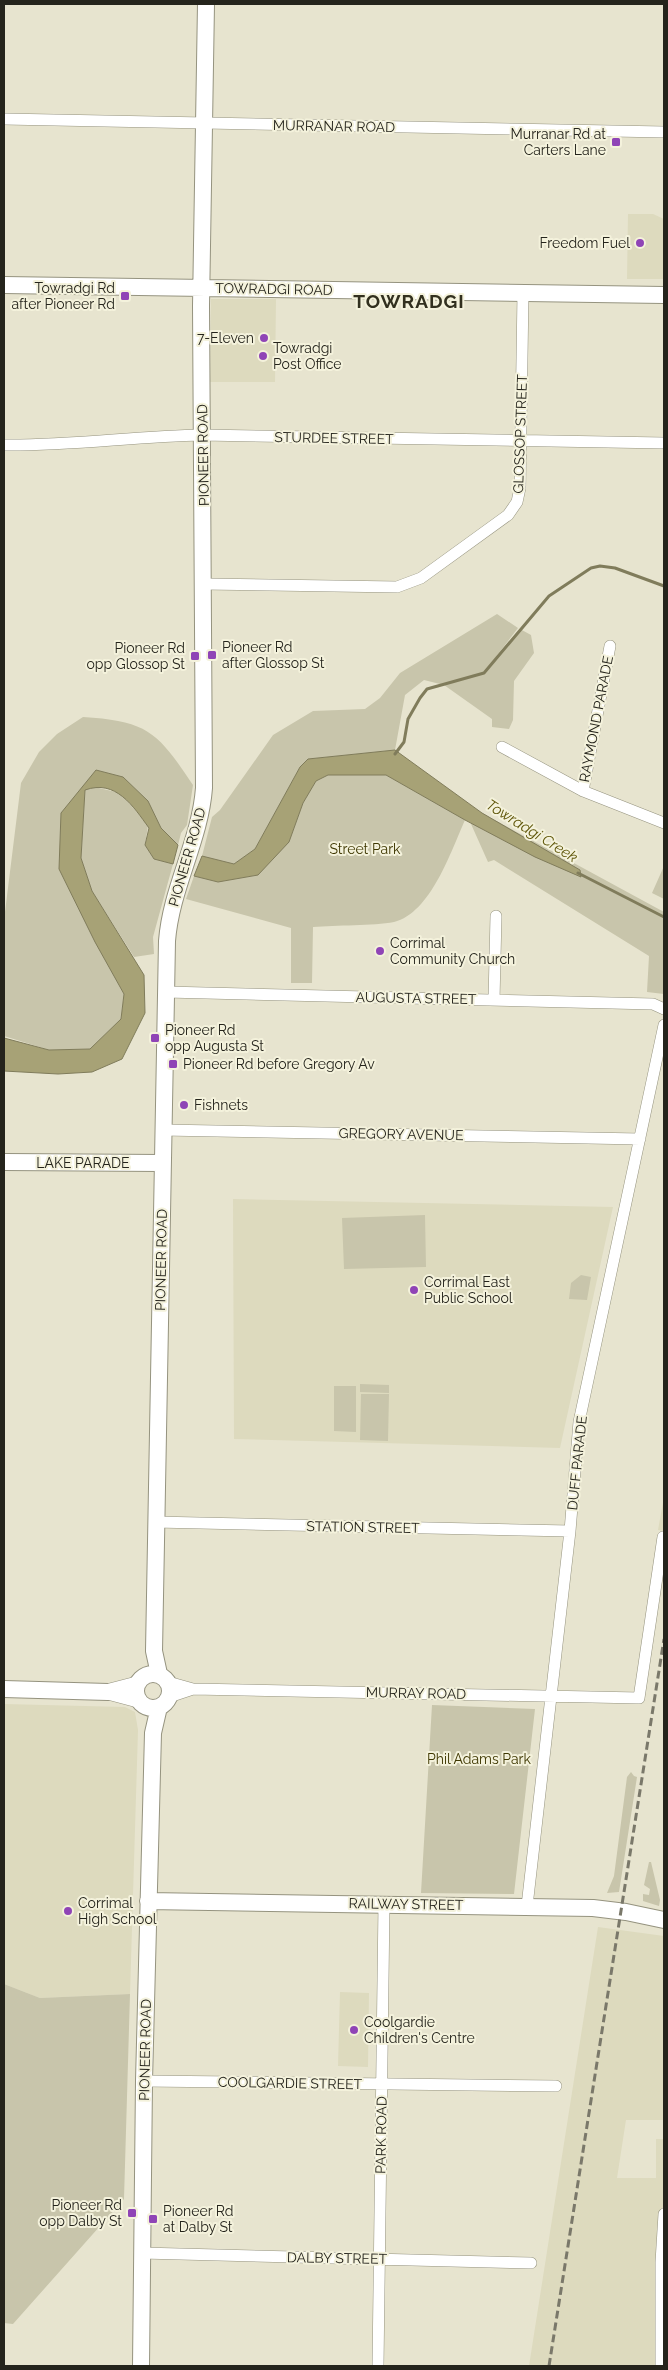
<svg xmlns="http://www.w3.org/2000/svg" width="668" height="2370" viewBox="0 0 668 2370" font-family="Raleway,sans-serif">
  <style>
    .built { fill: #dddabe }
    .green { fill: #c8c5ab }
    .water { fill: #a7a276; stroke: #807c5b }
    .lines { fill: none; stroke-linecap: round; stroke-linejoin: round }
    .stream { stroke: #807c5b; stroke-width: 3 }
    .minor-casing { stroke: #95937f; stroke-width: 12 }
    .tertiary-casing { stroke: #95937f; stroke-width: 16 }
    .secondary-casing { stroke: #95937f; stroke-width: 18 }
    .minor { stroke: #fff; stroke-width: 11 }
    .tertiary { stroke: #fff; stroke-width: 15 }
    .secondary { stroke: #fff; stroke-width: 16 }
    .rail { stroke: #7a786a; stroke-width: 3; stroke-dasharray: 8 4; stroke-linecap: butt }
    .poi-dot { fill: #8f44b6; stroke: #f4f2dc; stroke-width: 2 }
    .labels { text-anchor: middle; dominant-baseline: central; stroke-width: 4; stroke-linejoin: round; paint-order: stroke }
    .street-label { font-size: 14px; fill: #25241c; stroke: #f4f2dc }
    .poi-label { font-size: 14px; fill: #25241c; stroke: #f4f2dc; text-anchor: start }
    .park-label { font-size: 14px; fill: #3e3700; stroke: #f4f2dc }
    .water-label { font-size: 15px; font-style: italic; fill: #5f5609; stroke: #f4f2dc }
    .district-label { font-size: 19px; font-weight: bold; letter-spacing: 1px; fill: #32301f; stroke: #f4f2dc }
  </style>
  <rect width="100%" height="100%" fill="#e7e4cf"/>
  <!-- built -->
  <path class="built" d="M628,214H653L664,219V279H627Z
    M211,299H276L275,382H210Z
    M233,1199L613,1207L560,1448L234,1439Z
    M664,1497V1531L658,1530Z
    M4,1704L125,1707L135,1712L138,1730L130,1994L40,1998L4,1984Z
    M598,1927L664,1936V2120H626L617,2178H656V2139H664V2366H529Z
    M340,1992L369,1993L368,2067L338,2066Z"/>
  <!-- green -->
  <path class="green" d="M497,614L518,628L495,658L520,629L531,635L534,653L514,681L513,720L509,729L492,727V719L444,685L424,680L405,695L395,750L308,759L300,767L255,849L234,864L202,856L212,817L220,810L273,735L313,711L365,709L380,698L400,673Z
    M83,717C149,721 158,733 193,785L187,825L181,833L178,845L161,828L148,801L123,777L96,770L82,791L77,906L124,994L121,1019L90,1049L49,1050L4,1036V920L21,783L39,752L57,734Z
    M328,775H386L465,820C451,851 431,913 394,922C373,926 336,925 313,927L312,983H291V928L186,899L194,876L218,882L289,842L303,803L316,781Z
    M94,787L121,793L148,826L145,845L154,859L173,864L153,937L154,954L134,957L92,891L81,858L85,790Z
    M482,813L664,912V994L647,992L649,956L494,860L488,862L471,824Z
    M664,866V899L652,893Z
    M425,1215L426,1267L344,1269L342,1218Z
    M581,1275L591,1277L587,1300L569,1299L571,1283Z
    M360,1384L389,1385V1393L360,1392Z
    M334,1386H356V1432L334,1431Z
    M361,1394H389L388,1441L360,1440Z
    M432,1705L535,1709L514,1894L421,1893Z
    M631,1772L634,1776L637,1777L619,1892L607,1893L614,1876L627,1777Z
    M649,1862H651L660,1900L659,1906L643,1901V1894L649,1895L650,1889L644,1885Z
    M4,1984L40,1998L130,1994L124,2199L13,2324L4,2323Z"/>
  <!-- water -->
  <path class="water" d="M395,750L482,813L580,870L581,877L535,857L465,820L386,775H328L316,781L303,803L289,842L258,875L218,882L194,876L202,856L234,864L255,849L300,767L308,759Z
    M96,770L123,777L148,801L161,828L178,845L173,864L154,859L145,845L149,828C133,806 116,779 85,790L81,858L92,891L144,975L145,1013L122,1059L92,1072L58,1074L4,1071V1038L49,1050L90,1049L121,1019L124,994L95,942L59,869L61,813Z"/>
  <g class="lines">
    <!-- stream -->
    <path class="stream" d="M395,754L404,742L408,719L420,698L427,689L484,673L549,596L591,568L600,566L615,568L664,586
      M578,873L664,917"/>
    <!-- minor casing -->
    <g class="minor-casing">
      <path id="minor" d="M4,119L664,132
        M4,445C70,446 136,436 202,435L664,443
        M204,584L397,587L421,578L508,515L517,502L520,488L523,293
        M502,747L583,791L664,823
        M583,791L610,646
        M166,992L653,1004L664,1009
        M494,1000L496,916
        M163,1130L640,1139
        M155,1522L570,1531
        M168,1682L193,1689L639,1698L663,1537
        M169,1697L193,1689
        M527,1906L570,1531L579,1422L664,1025
        M144,2081L556,2086
        M142,2253L531,2263
        M378,2366L384,1904
        M661,2366V2262L664,2214"/>
    </g>
    <!-- tertiary casing -->
    <g class="tertiary-casing">
      <path id="tertiary" d="M110,1691L137,1684
        M108,1692L138,1700"/>
    </g>
    <!-- secondary casing -->
    <g class="secondary-casing">
      <path id="secondary" d="M4,285L664,295
        M4,1162L162,1163
        M136 1691a17 17 0 1 1 34 0a17 17 0 1 1-34 0Z
        M159,1674L154,1651L167,941C171,888 200,841 204,788L201,306L206,4
        M4,1689L108,1692
        M148,1901L593,1908L626,1912L664,1920
        M141,2366L144,2081L153,1733L159,1707"/>
    </g>
    <!-- minor -->
    <use href="#minor" class="minor"/>
    <!-- tertiary -->
    <use href="#tertiary" class="tertiary"/>
    <!-- secondary -->
    <use href="#secondary" class="secondary"/>
    <!-- rail -->
    <path class="rail" d="M549,2366L664,1639"/>
  </g>
  <!-- markers -->
  <g class="poi-dot">
    <rect x="611" y="137" width="10" height="10" rx="2.5"/>
    <circle cx="640" cy="243" r="5"/>
    <rect x="120" y="291" width="10" height="10" rx="2.5"/>
    <circle cx="264" cy="338" r="5"/>
    <circle cx="263" cy="356" r="5"/>
    <rect x="207" y="650" width="10" height="10" rx="2.5"/>
    <rect x="190" y="651" width="10" height="10" rx="2.5"/>
    <circle cx="380" cy="951" r="5"/>
    <rect x="150" y="1033" width="10" height="10" rx="2.5"/>
    <rect x="168" y="1059" width="10" height="10" rx="2.5"/>
    <circle cx="184" cy="1105" r="5"/>
    <circle cx="414" cy="1290" r="5"/>
    <circle cx="68" cy="1911" r="5"/>
    <circle cx="354" cy="2030" r="5"/>
    <rect x="127" y="2208" width="10" height="10" rx="2.5"/>
    <rect x="148" y="2214" width="10" height="10" rx="2.5"/>
  </g>
  <g class="labels">
    <!-- street labels -->
    <g class="street-label">
      <text transform="translate(334 126) rotate(1)">MURRANAR ROAD</text>
      <text transform="translate(274 289) rotate(1)">TOWRADGI ROAD</text>
      <text transform="translate(520 434) rotate(-88)">GLOSSOP STREET</text>
      <text transform="translate(334 438) rotate(1)">STURDEE STREET</text>
      <text transform="translate(203 455) rotate(-91)">PIONEER ROAD</text>
      <text transform="translate(596 719) rotate(-79)">RAYMOND PARADE</text>
      <text transform="translate(187 857) rotate(-74)">PIONEER ROAD</text>
      <text transform="translate(416 998) rotate(1)">AUGUSTA STREET</text>
      <text transform="translate(401 1134) rotate(1)">GREGORY AVENUE</text>
      <text x="83" y="1163">LAKE PARADE</text>
      <text transform="translate(161 1260) rotate(-89)">PIONEER ROAD</text>
      <text transform="translate(577 1463) rotate(-84)">DUFF PARADE</text>
      <text transform="translate(363 1527) rotate(1)">STATION STREET</text>
      <text transform="translate(416 1693) rotate(1)">MURRAY ROAD</text>
      <text transform="translate(406 1904) rotate(1)">RAILWAY STREET</text>
      <text transform="translate(145 2050) rotate(-89)">PIONEER ROAD</text>
      <text transform="translate(290 2083) rotate(1)">COOLGARDIE STREET</text>
      <text transform="translate(381 2135) rotate(-89)">PARK ROAD</text>
      <text transform="translate(337 2258) rotate(1)">DALBY STREET</text>
    </g>
    <!-- poi labels -->
    <g class="poi-label">
      <text x="606" y="134" text-anchor="end">Murranar Rd at<tspan x="606" dy="16">Carters Lane</tspan></text>
      <text x="630" y="243" text-anchor="end">Freedom Fuel</text>
      <text x="115" y="288" text-anchor="end">Towradgi Rd<tspan x="115" dy="16">after Pioneer Rd</tspan></text>
      <text x="254" y="338" text-anchor="end">7-Eleven</text>
      <text x="273" y="348">Towradgi<tspan x="273" dy="16">Post Office</tspan></text>
      <text x="222" y="647">Pioneer Rd<tspan x="222" dy="16">after Glossop St</tspan></text>
      <text x="185" y="648" text-anchor="end">Pioneer Rd<tspan x="185" dy="16">opp Glossop St</tspan></text>
      <text x="390" y="943">Corrimal<tspan x="390" dy="16">Community Church</tspan></text>
      <text x="165" y="1030">Pioneer Rd<tspan x="165" dy="16">opp Augusta St</tspan></text>
      <text x="183" y="1064">Pioneer Rd before Gregory Av</text>
      <text x="194" y="1105">Fishnets</text>
      <text x="424" y="1282">Corrimal East<tspan x="424" dy="16">Public School</tspan></text>
      <text x="78" y="1903">Corrimal<tspan x="78" dy="16">High School</tspan></text>
      <text x="364" y="2022">Coolgardie<tspan x="364" dy="16">Children's Centre</tspan></text>
      <text x="122" y="2205" text-anchor="end">Pioneer Rd<tspan x="122" dy="16">opp Dalby St</tspan></text>
      <text x="163" y="2211">Pioneer Rd<tspan x="163" dy="16">at Dalby St</tspan></text>
    </g>
    <!-- park labels -->
    <g class="park-label">
      <text x="365" y="849">Street Park</text>
      <text x="479" y="1759">Phil Adams Park</text>
    </g>
    <!-- water labels -->
    <g class="water-label">
      <text transform="translate(532 831) rotate(32)">Towradgi Creek</text>
    </g>
    <!-- district labels -->
    <g class="district-label">
      <text x="409" y="301">TOWRADGI</text>
    </g>
  </g>
  <!-- border -->
  <rect width="668" height="2370" fill="none" stroke="#25241c" stroke-width="10"/>
</svg>
